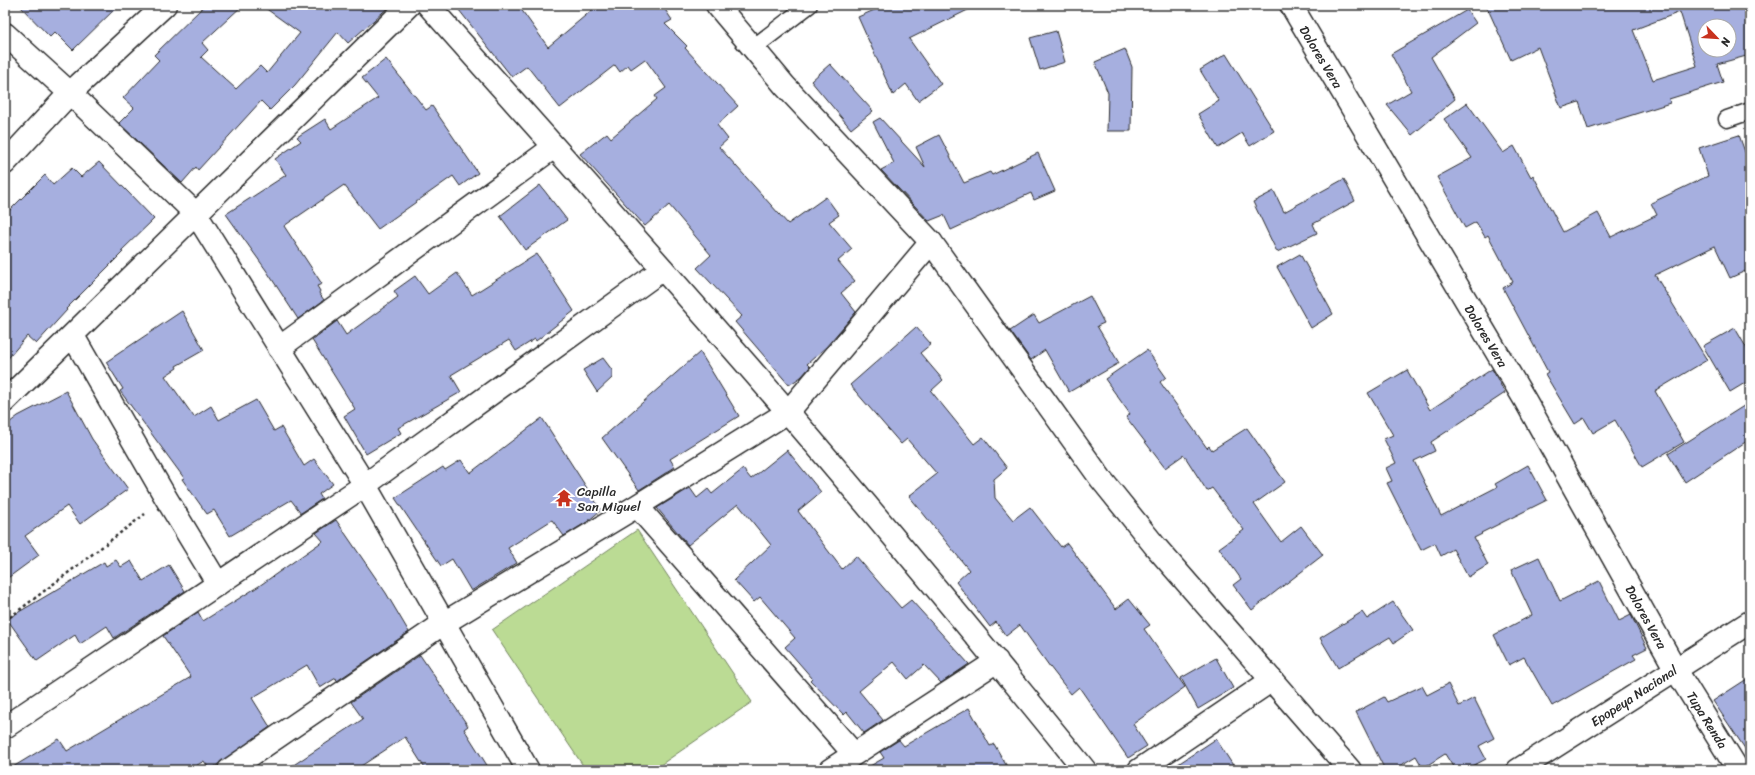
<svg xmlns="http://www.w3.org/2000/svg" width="1755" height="775" viewBox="0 0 1755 775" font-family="Sriracha,sans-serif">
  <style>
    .green { fill: #bbdb94; stroke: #738360 }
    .building { fill: #a6afdf; stroke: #2b2b2b; fill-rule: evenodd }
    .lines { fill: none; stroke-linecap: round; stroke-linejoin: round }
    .service-casing { stroke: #2b2b2b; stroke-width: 19 }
    .minor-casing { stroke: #2b2b2b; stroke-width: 25 }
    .tertiary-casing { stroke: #2b2b2b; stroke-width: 25 }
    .path { stroke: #2b2b2b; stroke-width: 2.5; stroke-dasharray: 3 3; stroke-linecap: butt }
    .service { stroke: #fff; stroke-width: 16 }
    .minor { stroke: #fff; stroke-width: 22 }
    .tertiary { stroke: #fff; stroke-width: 22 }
    .labels { text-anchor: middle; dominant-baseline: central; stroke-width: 4; stroke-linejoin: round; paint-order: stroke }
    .street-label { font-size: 13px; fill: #2b2b2b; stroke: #fff }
    .poi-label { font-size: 13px; fill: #2b2b2b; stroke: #fff; text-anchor: start }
  </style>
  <rect width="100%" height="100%" fill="#fff"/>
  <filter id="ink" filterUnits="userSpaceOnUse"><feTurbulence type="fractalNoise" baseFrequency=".025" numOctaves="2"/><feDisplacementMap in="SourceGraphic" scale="8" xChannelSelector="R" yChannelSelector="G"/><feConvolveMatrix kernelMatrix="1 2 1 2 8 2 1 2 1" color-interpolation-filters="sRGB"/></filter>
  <g filter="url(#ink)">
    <!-- green -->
    <path class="green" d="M637,530L752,702L653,770H586L492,630Z"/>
    <!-- building -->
    <path class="building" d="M19,5H119L73,50L55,32L50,37Z
      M205,5H243L202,43L208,50L201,57L236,89L260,66L267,73L300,33L261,5H391L348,43L338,32L295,85L270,110L261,101L198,170L196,167L182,183L119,123L134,108L123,98L159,60L154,55Z
      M455,5H518L548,47L598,5H662L672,20L665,24L687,46L685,48L738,106L717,125L728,139L719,147L788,224L826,197L839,215L829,222L852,249L838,261L855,281L841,293L856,312L826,347L807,364L810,367L801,377L789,385L735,322L742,316L697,268L711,255L669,205L645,226L580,154L607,133L611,138L657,99L655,96L666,88L645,59L631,69L628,65L620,72L615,65L560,108L527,66L512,77Z
      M886,5H978L909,39L941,84L918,101L906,84L893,95L858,17Z
      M1486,5H1750V55L1717,64L1723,82L1669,99L1670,103L1588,129L1579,102L1561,108L1538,47L1511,60ZM1680,12L1697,66L1653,80L1633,30ZM1705,26H1729V50H1705Z
      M1467,10L1476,23L1431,57L1455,99L1412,135L1387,105L1411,91L1391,54Z
      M1056,31L1065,62L1040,70L1030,38Z
      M1125,49L1132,67L1131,131H1107L1108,93L1095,62Z
      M1226,54L1274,131L1250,146L1242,133L1218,148L1198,114L1219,101L1200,70Z
      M386,59L426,110L432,106L478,173L460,186L453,176L378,229L344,185L284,226L322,284L317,286L320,291L319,293L324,300L298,319L266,270L226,214L286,175L275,159L301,141L297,137L325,119L331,129L378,98L362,78Z
      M830,64L873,111L851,129L811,81Z
      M1467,103L1503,153L1514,146L1531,177L1533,175L1563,232L1598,213L1611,237L1657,215L1651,203L1708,176L1699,148L1739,135L1750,166V269L1730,278L1715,246L1655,275L1707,360L1655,391L1684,442L1642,467L1615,420L1593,433L1584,418L1575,424L1545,374L1548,372L1503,288L1513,282L1488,235L1485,237L1476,222L1465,228L1437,177L1472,158L1444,119Z
      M880,118L925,167L916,147L939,135L964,183L990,172L992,175L1038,153L1055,191L1034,200L1031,193L951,230L944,215L929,221L881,170L894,163L873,122Z
      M99,162L154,219L121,251L123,252L66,309L67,310L36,344L27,336L5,362V215L45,175L53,185L72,168L81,177Z
      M1344,179L1355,201L1313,224L1317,233L1277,252L1253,202L1274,191L1284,212Z
      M540,185L567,220L525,250L500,216Z
      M537,254L574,311L536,341L535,339L516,351L509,340L451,375L461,392L398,428L401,433L366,454L344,416L355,409L312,340L337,321L346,335L398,297L394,291L415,276L428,294L457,273L472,295Z
      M1300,254L1333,314L1311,328L1277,267Z
      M1090,296L1104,323L1097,326L1119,363L1069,392L1045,350L1031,360L1010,331L1034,315L1039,323Z
      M182,311L204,350L176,366L177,368L165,376L194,417L211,406L219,420L256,400L274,431L281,427L304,466L314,459L333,484L319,494L322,499L301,513L291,500L230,536L214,510L207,514L182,479L184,478L120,391L123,389L106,362Z
      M916,327L931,344L920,353L943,380L931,391L974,444L983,437L1007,468L994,479L995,498L1013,520L1030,507L1061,547L1067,543L1116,609L1129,599L1150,625L1144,629L1185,687L1133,724L1147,746L1128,758L1079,687L1071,694L1050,667L1020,625L1006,636L996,622L990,627L956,582L969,570L909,496L937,474L907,439L901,444L850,385Z
      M1735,328L1750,354V380L1730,392L1703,346Z
      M1147,350L1166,377L1160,382L1207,448L1209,446L1212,450L1247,428L1285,482L1254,504L1281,542L1301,526L1323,555L1252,610L1233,585L1241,579L1219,548L1244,530L1212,488L1207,491L1184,455L1182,456L1165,468L1126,417L1130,414L1105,379Z
      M700,352L739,416L670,459L675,467L639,490L602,438Z
      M603,358L612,370V378L597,392L583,370Z
      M1492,369L1505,393L1431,442L1435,451L1414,461L1441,516L1497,487L1495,484L1528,465L1547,500L1481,533L1482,534L1474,538L1488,565L1468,577L1453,549L1441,556L1435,543L1421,550L1387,483L1392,481L1386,468L1396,463L1384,439L1393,435L1368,393L1407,370L1430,410Z
      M66,391L92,439L128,489L80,524L67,506L25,536L39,555L5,580V426L18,416Z
      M1750,402V439L1685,482L1668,454Z
      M542,418L601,510L587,522L564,536L552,520L508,548L517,563L471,591L452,559L441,566L395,498L443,467L445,470L461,460L470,473Z
      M787,450L821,492L798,511L842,569L856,556L901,608L911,600L969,664L941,683L924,665L908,679L894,662L859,691L883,720L864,733L847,712L844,715L810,680L812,678L785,647L795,638L760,597L754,602L734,580L771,545L738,504L688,545L657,508L690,488L697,498L708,489L712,494L743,469L751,479Z
      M336,520L386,593L409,632L337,681L336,678L320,688L307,665L252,698L270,727L210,770L204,761L189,770H8L59,739L67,751L191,677L163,636L198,612L203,621L259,586L323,541L316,533Z
      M1539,557L1560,601L1599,581L1619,621L1631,615L1647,648L1633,655L1636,659L1552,706L1524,657L1509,665L1494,635L1532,615L1511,570Z
      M116,560L121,567L131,561L143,581L169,565L185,591L114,638L107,626L80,644L75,635L37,661L7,619L104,562L106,566Z
      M1393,602L1413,630L1394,643L1390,637L1338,668L1320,638L1362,612L1367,619Z
      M420,655L468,726L464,729L490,770H426L405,737L355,770H286L363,719L351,702Z
      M1216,658L1233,688L1198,709L1181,678Z
      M1750,677V756L1713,701Z
      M1448,684L1459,706L1474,698L1494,738L1479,746L1486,759L1465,770H1455L1445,754L1423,768L1416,756L1393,770H1385L1356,712L1384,697L1387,702L1422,686L1427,695Z
      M969,708L990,746L994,744L1009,770H863L884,758L880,752L899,740L904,746Z
      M1216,739L1236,770H1169Z"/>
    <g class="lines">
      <!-- service casing -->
      <g class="service-casing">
        <path id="service" d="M753,48L809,5
          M1727,119L1750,111"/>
      </g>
      <!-- minor casing -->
      <g class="minor-casing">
        <path id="minor" d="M428,5C548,140 669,274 787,411C888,529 987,649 1085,770
          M1291,5L1525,400L1676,670L1738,770
          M5,34L70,93L196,214L365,485L528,770
          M5,163L70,93L165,5
          M73,336L166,498L218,584
          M279,348L554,147
          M5,401L409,5
          M637,506L854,754
          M5,727L365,485L663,269
          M229,770L444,623L637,506L788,412L931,242
          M830,770L997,661
          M1139,770L1272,680"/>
      </g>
      <!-- tertiary casing -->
      <g class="tertiary-casing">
        <path id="tertiary" d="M717,5L785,86L931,242L1101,479L1155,546L1350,770
          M1518,770L1750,622"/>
      </g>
      <!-- path -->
      <path class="path" d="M5,621L145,514"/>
      <!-- service -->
      <use href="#service" class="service"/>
      <!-- minor -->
      <use href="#minor" class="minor"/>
      <!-- tertiary -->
      <use href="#tertiary" class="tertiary"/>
    </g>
  </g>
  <!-- icons -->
  <defs>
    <g id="temple-bare" transform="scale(1.38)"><path d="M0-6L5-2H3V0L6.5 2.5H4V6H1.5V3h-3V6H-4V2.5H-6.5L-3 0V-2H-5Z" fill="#c8321e" stroke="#fff" stroke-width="2.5" paint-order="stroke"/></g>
  </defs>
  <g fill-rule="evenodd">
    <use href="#temple-bare" x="564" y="498"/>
  </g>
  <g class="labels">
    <!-- street labels -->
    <g class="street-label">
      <text transform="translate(1321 57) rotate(59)">Dolores Vera</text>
      <text transform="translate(1486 336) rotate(59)">Dolores Vera</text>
      <text transform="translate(1646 617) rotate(61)">Dolores Vera</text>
      <text transform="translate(1634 696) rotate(-33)">Epopeya Nacional</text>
      <text transform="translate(1707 720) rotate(58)">Tupa Renda</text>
    </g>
    <!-- poi labels -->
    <g class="poi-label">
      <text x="577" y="491">Capilla<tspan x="577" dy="15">San Miguel</tspan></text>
    </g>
  </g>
  <!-- margin -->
  <rect width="1755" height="775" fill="none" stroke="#fff" stroke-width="20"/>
  <rect x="10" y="10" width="1735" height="755" fill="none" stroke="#2b2b2b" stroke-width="1.5" filter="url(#ink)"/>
  <!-- north arrow -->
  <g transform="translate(1717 38) rotate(115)"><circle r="19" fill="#ffffff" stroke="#aaaaaa"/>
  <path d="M0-3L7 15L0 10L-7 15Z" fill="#c8321e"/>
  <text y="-6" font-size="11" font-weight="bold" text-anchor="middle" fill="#2b2b2b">N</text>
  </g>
</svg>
